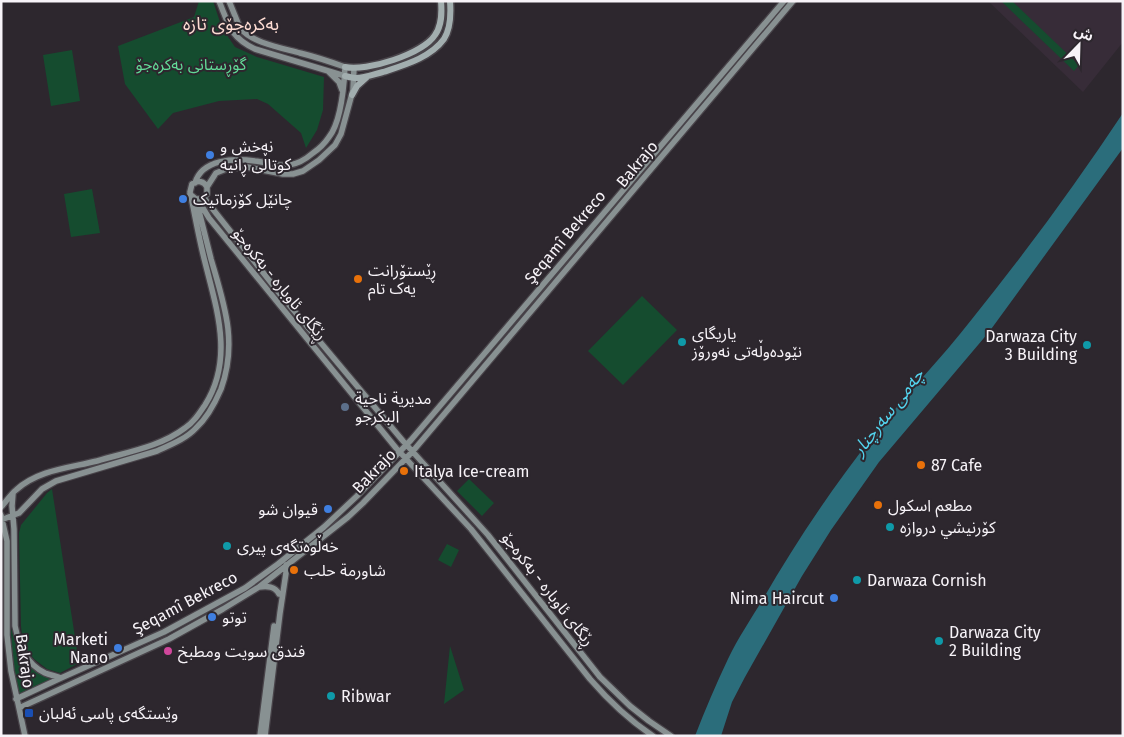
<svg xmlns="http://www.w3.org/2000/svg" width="1124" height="737" viewBox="0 0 1124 737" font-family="'Fira Sans','Noto Sans Arabic',sans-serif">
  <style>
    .built { fill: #372c38 }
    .green { fill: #154c2f }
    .water { fill: #2b6d7b }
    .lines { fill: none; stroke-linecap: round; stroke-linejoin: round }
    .secondary-casing { stroke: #49444a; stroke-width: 8 }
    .primary-casing { stroke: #49444a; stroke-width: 9 }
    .secondary { stroke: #889192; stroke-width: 5.5 }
    .primary { stroke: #a2aeaf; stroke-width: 6 }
    .shop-dot { fill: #3f7fe0; stroke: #2d272e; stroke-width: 2 }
    .food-dot { fill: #e8710a; stroke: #2d272e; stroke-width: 2 }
    .culture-dot { fill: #0f9aa8; stroke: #2d272e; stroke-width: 2 }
    .service-dot { fill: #5c6f8a; stroke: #2d272e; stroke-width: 2 }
    .hotel-dot { fill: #d1479c; stroke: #2d272e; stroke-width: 2 }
    .transit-dot { fill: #1a4fb4; stroke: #2d272e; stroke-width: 2 }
    .labels { text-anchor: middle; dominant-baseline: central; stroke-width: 4; stroke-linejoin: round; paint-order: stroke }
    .park-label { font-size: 16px; fill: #62da97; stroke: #2d272e }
    .poi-label { font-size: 16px; fill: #f7f3f8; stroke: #2d272e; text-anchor: start }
    .street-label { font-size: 16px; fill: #f7f3f8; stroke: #2d272e }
    .neighbourhood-label { font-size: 18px; fill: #fedcd3; stroke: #2d272e }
    .water-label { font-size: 18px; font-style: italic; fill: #53d3ed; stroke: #2d272e }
  </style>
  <rect width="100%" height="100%" fill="#2d272e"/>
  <!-- built -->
  <path class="built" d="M988,1H1123V42L1083,92Z"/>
  <!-- green -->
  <path class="green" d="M199,1H213L222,28L235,47L257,57L324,77L323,110L317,130L306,148L301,133L268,104L257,99L219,101L173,113L158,129L125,84L118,46L194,17Z
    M1001,1H1012L1079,65L1074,71Z
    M72,50L80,101L51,106L43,55Z
    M92,189L100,233L71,237L64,194Z
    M642,296L677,330L623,385L588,351Z
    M469,479L494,503L482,516L457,491Z
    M52,489L79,663L60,673L47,669L34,659L23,645L21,626L19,533L21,525L47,493Z
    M447,544L459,550L451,567L438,560Z
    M11,628C13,634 14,641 17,648C23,664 38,672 52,680L19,694L12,658Z
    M450,646L464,690L444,704Z"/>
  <!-- water -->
  <path class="water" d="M1123,113V148L989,332L879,462L831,530L802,576L745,677L732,702L721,736H695C705,710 716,684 728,659C738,638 751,619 763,599C796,542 832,488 874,435C905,395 941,359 972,319C1025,253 1076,184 1123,113Z"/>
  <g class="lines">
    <!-- secondary casing -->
    <g class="secondary-casing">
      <path id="secondary" d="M219,1C229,25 230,37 255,49L345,76
        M329,72L339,82L342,90
        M195,183C202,159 234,158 255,161C266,162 278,167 289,165C298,164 306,159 313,153C319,149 325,143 329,137C341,122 344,86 345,67C331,62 316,57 300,53C282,48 252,43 240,28L229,1
        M207,187L216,173L226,169L247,167L283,174H293L303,171L319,160L335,145L341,134L353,90L354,68
        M204,198L280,294L403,441L488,535L600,677L630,706L649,721L671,736
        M198,200L209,218L396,448L471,529L590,679C609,701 629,720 653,736
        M13,493L12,506L14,529L15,626C19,645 26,664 45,673C50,675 56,676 61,678
        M1,507C6,502 10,495 16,490C38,470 69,468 97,461C127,452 160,447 185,428C194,422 199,414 205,405C234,359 217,310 205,262C199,239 195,215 190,192L192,184C198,180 204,181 207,187V194L202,199H196L190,194
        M1,515L7,541V635L11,671L19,708L169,639L223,609L259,587L348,517L363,503L413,451L793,1
        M1,520L19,513L42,489L56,481L157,451C170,445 186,439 196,428C207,418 215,403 221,389C238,342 224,304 211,259C206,239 201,219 196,199
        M259,587C267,586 275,586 279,594
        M16,699L61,678L164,632L245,588L278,564L324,527L357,496L411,440L784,1
        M19,708L25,736
        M260,736L274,626
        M265,736L280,613L287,566L286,565"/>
    </g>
    <!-- primary casing -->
    <g class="primary-casing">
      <path id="primary" d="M345,67C366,72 423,54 435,35C442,25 442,13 441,1
        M345,76C349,77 353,78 356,78C366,78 374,74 383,72C404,65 430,58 444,39C451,28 451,14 450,1
        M352,95L357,86L367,77"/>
    </g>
    <!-- secondary -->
    <use href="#secondary" class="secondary"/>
    <!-- primary -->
    <use href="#primary" class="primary"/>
  </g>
  <!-- markers -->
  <g class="shop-dot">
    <circle cx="210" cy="155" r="5"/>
    <circle cx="183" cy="199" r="5"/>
    <circle cx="328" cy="509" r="5"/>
    <circle cx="834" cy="598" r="5"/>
    <circle cx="212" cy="617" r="5"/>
    <circle cx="118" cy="648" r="5"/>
  </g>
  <g class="food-dot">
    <circle cx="358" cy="279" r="5"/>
    <circle cx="921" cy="465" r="5"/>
    <circle cx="404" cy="471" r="5"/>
    <circle cx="878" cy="505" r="5"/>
    <circle cx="294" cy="570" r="5"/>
  </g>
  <g class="culture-dot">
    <circle cx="682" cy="342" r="5"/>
    <circle cx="1087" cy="345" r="5"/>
    <circle cx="890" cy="527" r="5"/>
    <circle cx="227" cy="546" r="5"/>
    <circle cx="857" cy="580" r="5"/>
    <circle cx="939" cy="641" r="5"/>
    <circle cx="331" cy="696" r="5"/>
  </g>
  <circle class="service-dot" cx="345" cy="407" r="5"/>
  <circle class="hotel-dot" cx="168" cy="651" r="5"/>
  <rect class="transit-dot" x="24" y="708" width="10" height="10" rx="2.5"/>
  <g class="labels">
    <!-- park labels -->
    <g class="park-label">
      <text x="191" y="64">گۆڕستانی بەکرەجۆ</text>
    </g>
    <!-- poi labels -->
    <g class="poi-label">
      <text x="220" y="146">نەخش و<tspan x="220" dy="18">کوتاڵی ڕانیە</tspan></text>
      <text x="193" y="199">چانێل کۆزماتیک</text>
      <text x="368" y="270">ڕێستۆرانت<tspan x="368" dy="18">یەک تام</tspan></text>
      <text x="692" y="333">یاریگای<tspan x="692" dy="18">نێودەوڵەتی نەورۆز</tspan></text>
      <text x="1077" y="336" text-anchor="end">Darwaza City<tspan x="1077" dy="18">3 Building</tspan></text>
      <text x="355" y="398">مدیریة ناحية<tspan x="355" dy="18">البكرجو</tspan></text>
      <text x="931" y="465">87 Cafe</text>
      <text x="414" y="471">Italya Ice-cream</text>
      <text x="888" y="505">مطعم اسكول</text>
      <text x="318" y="509" text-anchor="end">قیوان شو</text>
      <text x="900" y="527">کۆرنيشي دروازە</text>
      <text x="237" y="546">خەڵوەتگەی پیری</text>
      <text x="304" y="570">شاورمة حلب</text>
      <text x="867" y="580">Darwaza Cornish</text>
      <text x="824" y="598" text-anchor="end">Nima Haircut</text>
      <text x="222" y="617">توتو</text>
      <text x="949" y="632">Darwaza City<tspan x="949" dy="18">2 Building</tspan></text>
      <text x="108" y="639" text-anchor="end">Marketi<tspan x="108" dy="18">Nano</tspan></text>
      <text x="178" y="651">فندق سويت ومطبخ</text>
      <text x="341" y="696">Ribwar</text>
      <text x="39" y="713">وێستگەی پاسی ئەلبان</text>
    </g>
    <!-- street labels -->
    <g class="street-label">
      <text transform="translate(637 164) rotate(-50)">Bakrajo</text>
      <text transform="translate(565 237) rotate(-50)">Şeqamî Bekreco</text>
      <text transform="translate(280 284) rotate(51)">ڕێگای ئاوبارە - بەکرەجۆ</text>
      <text transform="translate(374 471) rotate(-46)">Bakrajo</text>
      <text transform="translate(548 589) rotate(52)">ڕێگای ئاوبارە - بەکرەجۆ</text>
      <text transform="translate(185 603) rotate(-28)">Şeqamî Bekreco</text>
      <text transform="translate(25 661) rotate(82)">Bakrajo</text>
    </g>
    <!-- neighbourhood labels -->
    <g class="neighbourhood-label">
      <text x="231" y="24">بەکرەجۆی تازە</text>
    </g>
    <!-- water labels -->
    <g class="water-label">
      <text transform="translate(888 412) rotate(-52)">چەمی سەرچنار</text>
    </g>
  </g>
  <!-- border -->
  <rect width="1124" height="737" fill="none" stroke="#f7f3f8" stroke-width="5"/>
  <!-- north arrow -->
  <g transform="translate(1079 45) rotate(23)" stroke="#2d272e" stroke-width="4" paint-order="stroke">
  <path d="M0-4L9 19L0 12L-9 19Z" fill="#f7f3f8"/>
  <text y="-8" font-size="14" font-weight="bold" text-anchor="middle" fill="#f7f3f8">ش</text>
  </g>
</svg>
